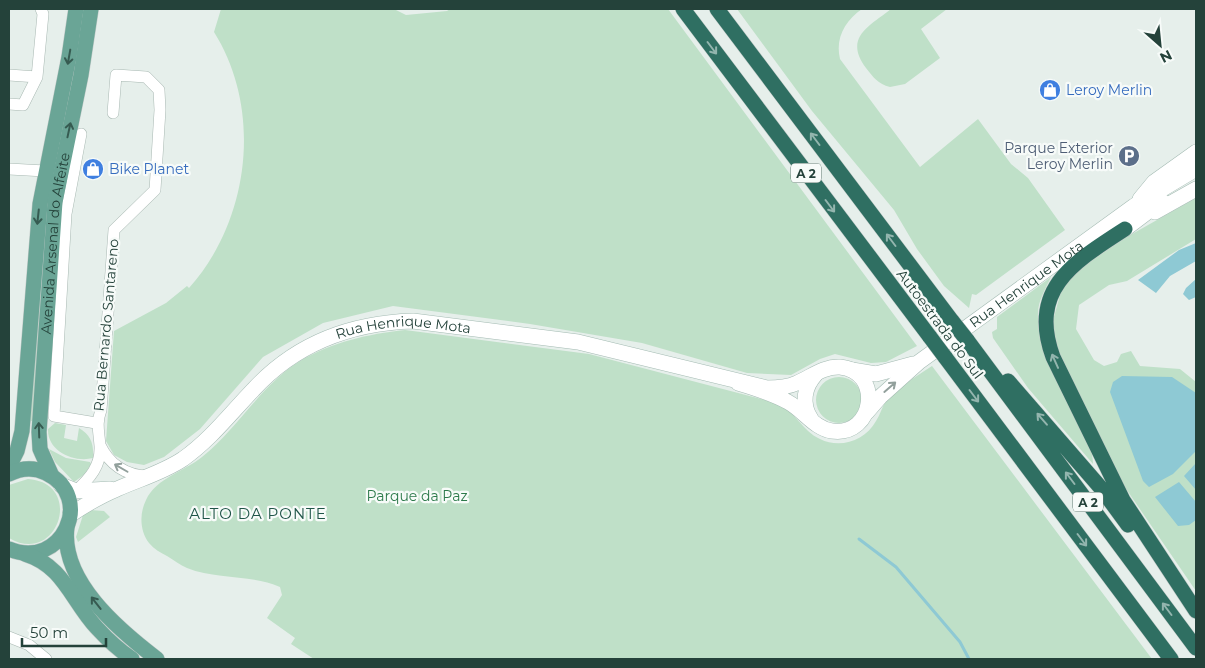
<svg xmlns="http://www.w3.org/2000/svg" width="1205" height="668" viewBox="0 0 1205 668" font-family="Montserrat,sans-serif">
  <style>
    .green { fill: #bfe0c8 }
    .water { fill: #8ec9d4 }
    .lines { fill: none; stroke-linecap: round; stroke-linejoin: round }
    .stream { stroke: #8ec9d4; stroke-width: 3 }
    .street-casing { stroke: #a8b8b2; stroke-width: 12 }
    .secondary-casing { stroke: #a4bbb3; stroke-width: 16 }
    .primary-casing { stroke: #c2cac8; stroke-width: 16 }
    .highway-casing { stroke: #c2cac8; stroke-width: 16 }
    .street { stroke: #fff; stroke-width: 11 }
    .secondary { stroke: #fff; stroke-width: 15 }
    .primary { stroke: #6aa596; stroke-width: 15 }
    .highway { stroke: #2f6f62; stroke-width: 15 }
    .highway-bridge-casing { stroke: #c2cac8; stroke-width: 16; stroke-linecap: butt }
    .highway-bridge { stroke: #2f6f62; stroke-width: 15 }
    .oneway { stroke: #93b5ae }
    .oneway2 { stroke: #365b51 }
    .oneway3 { stroke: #92a09c }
    .labels { text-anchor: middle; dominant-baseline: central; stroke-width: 4.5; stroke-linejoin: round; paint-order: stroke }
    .shield { fill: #f7fbf9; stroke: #637a73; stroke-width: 1 }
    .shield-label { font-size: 12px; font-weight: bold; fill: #24423a }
    .shop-label { font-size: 14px; fill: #366cbe; stroke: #f7fbf9; text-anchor: start }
    .service-label { font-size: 14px; fill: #4e5e75; stroke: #f7fbf9; text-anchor: end }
    .street-label { font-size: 14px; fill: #24423a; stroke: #f7fbf9 }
    .park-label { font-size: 14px; fill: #2d7a4b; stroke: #f7fbf9 }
    .neighbourhood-label { font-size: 15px; letter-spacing: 1px; fill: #1f5548; stroke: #f7fbf9 }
  </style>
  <rect width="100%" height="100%" fill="#e6efeb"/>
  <!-- green -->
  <path class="green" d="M221,9H394L406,15L447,11L450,9H668L917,346L886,362L871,363L835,354L820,359L791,375L747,373L642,343L530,324L393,306L323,323L263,357L200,429L164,457L144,465L127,462L114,455L106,441L114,331L166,303L187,286L189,288C250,220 263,110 214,32Z
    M737,9H862C845,21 835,38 840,59L920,167L978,119L1011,164L1028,178L1065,230L976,295L972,294L969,308L944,286L917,249L894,210L812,111Z
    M891,9H947L921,29L940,58L905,84L890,87C878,84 873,77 866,68C843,37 870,26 891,9Z
    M74,72L32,421H30L48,205Z
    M1196,198V239L1127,281L1109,285L1079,305L1076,329L1094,360L1104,366L1117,362L1121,354L1131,351L1140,366L1180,369L1196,382V591L1122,483L1066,370L1054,341L1053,320L1062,288L1085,265L1125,238Z
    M1051,277C1046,288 1038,301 1038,313C1036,349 1064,393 1080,424C1086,436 1093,451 1093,464L1028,388L993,338L992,332L997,329V317Z
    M405,330L589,354L776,403C795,410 802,431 820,439C840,449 865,441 876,421C880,415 882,407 886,401C898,387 917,376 932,366L1152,659H314L291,644L295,638L267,618L282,595L280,587C251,574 217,580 187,568C180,565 174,560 167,556C161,553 154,549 149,543C140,531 139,514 146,500C156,478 185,471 202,457C238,428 261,385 300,361C332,342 368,334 405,330Z
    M816 400a23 23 0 1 1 46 0a23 23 0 1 1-46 0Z
    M55,423L66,425L64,438L77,441L79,428C91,435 94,444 93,458C74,463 47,451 48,429Z
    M49,449L66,458L90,462L91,464L85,474L74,482L55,462Z
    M28,479C85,483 58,567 9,538V485Z
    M90,510L104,511L110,517L78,542L76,537L83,515Z"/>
  <!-- water -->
  <path class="water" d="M1196,243V261L1170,276L1156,293L1138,280L1179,250Z
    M1196,279V297L1189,300L1183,294L1186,288Z
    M1122,376L1172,377L1196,393V451L1173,474L1149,487L1143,481L1110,392L1113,382Z
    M1196,463V490L1184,476Z
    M1179,482L1196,502V520L1189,525L1178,526L1155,497Z"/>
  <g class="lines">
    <!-- stream -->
    <path class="stream" d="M859,539L896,567L960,642L969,659"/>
    <!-- street casing -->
    <g class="street-casing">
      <path id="street" d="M9,75L37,77L43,14L41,9
        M9,104L23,105L37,77
        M81,134L66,214L54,416L96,423
        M9,169L45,171
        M100,445C109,464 126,476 148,476
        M76,491C90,478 101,466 100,446C99,431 96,424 101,410L114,230L155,190L160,110L159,90L146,77L116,75L113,113
        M9,637L29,645L46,659"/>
    </g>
    <!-- secondary casing -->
    <g class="secondary-casing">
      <g id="secondary">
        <path d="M1140,199L1154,182L1196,152"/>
        <path d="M1155,212L1196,189"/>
        <path d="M1125,229L1162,201"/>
        <path d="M852,370L876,374L913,364"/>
        <path id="s1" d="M867,412L880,397L919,362L1134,206L1196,169"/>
        <path d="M811,419C801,404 804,387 816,374"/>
        <path d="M61,485L76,491L110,489"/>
        <path id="s2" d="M70,515C85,505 100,496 117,489C139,479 162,473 183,459C210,440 230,414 253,390C296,343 350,323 413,321L578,342L767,388C778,388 788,387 797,383C811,377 824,366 840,367C883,371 875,437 832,431C815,429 803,410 788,402C772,393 755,388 738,383"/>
      </g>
    </g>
    <!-- primary casing -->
    <g class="primary-casing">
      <g id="primary">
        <path d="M9,467L17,451L22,431L40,204L69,57L76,9"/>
        <path d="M9,474C21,468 34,467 46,473C96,497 62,571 9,549"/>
        <path id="s3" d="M52,476L40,449L39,432L55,202L81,75L91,9"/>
        <path d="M67,527C60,581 119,630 157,659"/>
        <path d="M25,554C64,566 71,600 97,628C107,639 119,650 132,659"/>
      </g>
    </g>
    <!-- highway casing -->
    <g class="highway-casing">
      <path id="highway" d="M683,9L930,337
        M717,9L952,321
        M1125,229C1074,262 1028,289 1053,357L1123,500L1196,611
        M967,340L1196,648
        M945,357L1171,659
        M1008,381L1100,487L1128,525"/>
    </g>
    <!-- street -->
    <use href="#street" class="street"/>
    <!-- secondary -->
    <use href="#secondary" class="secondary"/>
    <!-- primary -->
    <use href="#primary" class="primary"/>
    <!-- highway -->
    <use href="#highway" class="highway"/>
    <!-- highway-bridge casing -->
    <g class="highway-bridge-casing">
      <path id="highway-bridge" d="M952,321L967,340
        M930,337L945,357"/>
    </g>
    <!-- highway-bridge -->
    <use href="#highway-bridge" class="highway-bridge"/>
  </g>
  <!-- one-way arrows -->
  <defs><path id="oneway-shaft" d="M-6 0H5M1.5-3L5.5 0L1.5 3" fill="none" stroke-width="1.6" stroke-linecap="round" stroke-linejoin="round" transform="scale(1.25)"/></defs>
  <g class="oneway">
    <use href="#oneway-shaft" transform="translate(712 48) rotate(53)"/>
    <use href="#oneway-shaft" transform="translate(815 139) rotate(-127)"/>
    <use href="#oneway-shaft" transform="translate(830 206) rotate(53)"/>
    <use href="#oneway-shaft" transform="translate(891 240) rotate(-127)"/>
    <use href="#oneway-shaft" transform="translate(1055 361) rotate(-114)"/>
    <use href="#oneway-shaft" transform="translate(974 396) rotate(53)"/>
    <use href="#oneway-shaft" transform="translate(1042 419) rotate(-131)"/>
    <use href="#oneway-shaft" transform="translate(1070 478) rotate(-127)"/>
    <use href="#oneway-shaft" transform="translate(1082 540) rotate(53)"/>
    <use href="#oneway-shaft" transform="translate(1167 609) rotate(-127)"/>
  </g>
  <g class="oneway2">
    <use href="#oneway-shaft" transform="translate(69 57) rotate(100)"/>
    <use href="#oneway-shaft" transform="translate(69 130) rotate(-78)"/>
    <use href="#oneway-shaft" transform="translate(38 217) rotate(96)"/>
    <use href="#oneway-shaft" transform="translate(39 430) rotate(-92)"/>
    <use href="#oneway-shaft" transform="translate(96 603) rotate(-128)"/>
  </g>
  <g class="oneway3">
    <use href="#oneway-shaft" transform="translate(890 387) rotate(-41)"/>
    <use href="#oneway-shaft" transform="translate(121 468) rotate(-150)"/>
  </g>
  <!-- icons -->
  <defs>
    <g id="shop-disc" transform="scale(1.125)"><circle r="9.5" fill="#3f7fe0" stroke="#f7fbf9"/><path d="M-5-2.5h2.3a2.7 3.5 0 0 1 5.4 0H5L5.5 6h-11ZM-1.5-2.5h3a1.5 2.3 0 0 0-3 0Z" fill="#fff"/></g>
    <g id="parking-disc" transform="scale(1.125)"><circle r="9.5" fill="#5c6f8a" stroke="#f7fbf9"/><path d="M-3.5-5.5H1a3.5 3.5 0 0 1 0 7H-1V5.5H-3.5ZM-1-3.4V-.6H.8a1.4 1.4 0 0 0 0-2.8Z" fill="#fff"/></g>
  </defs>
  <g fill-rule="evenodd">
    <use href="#shop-disc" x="1050" y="90"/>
    <use href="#parking-disc" x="1129" y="156"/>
    <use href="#shop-disc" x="93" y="169"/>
  </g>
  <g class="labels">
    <!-- shield labels -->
    <g class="shield">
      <rect x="791" y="163.5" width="30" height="19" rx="4"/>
      <rect x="1073" y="492.5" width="30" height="19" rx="4"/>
    </g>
    <g class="shield-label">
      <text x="806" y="173">A 2</text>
      <text x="1088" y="502">A 2</text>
    </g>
    <!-- shop labels -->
    <g class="shop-label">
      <text x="1066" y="90">Leroy Merlin</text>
      <text x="109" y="169">Bike Planet</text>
    </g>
    <!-- service labels -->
    <g class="service-label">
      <text x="1113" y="148">Parque Exterior<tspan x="1113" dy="16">Leroy Merlin</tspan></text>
    </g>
    <!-- street labels -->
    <g class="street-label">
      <text stroke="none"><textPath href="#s3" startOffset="236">Avenida Arsenal do Alfeite</textPath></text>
      <text stroke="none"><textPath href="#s1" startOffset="205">Rua Henrique Mota</textPath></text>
      <text transform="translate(940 324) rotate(53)">Autoestrada do Sul</text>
      <text transform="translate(106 325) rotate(-85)">Rua Bernardo Santareno</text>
      <text stroke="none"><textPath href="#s2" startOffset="394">Rua Henrique Mota</textPath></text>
    </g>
    <!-- park labels -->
    <g class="park-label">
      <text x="417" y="496">Parque da Paz</text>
    </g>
    <!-- neighbourhood labels -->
    <g class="neighbourhood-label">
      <text x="258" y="513">ALTO DA PONTE</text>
    </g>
  </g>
  <!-- border -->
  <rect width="1205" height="668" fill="none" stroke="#24423a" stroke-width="20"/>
  <!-- north arrow -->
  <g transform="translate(1160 45) rotate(153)" stroke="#f7fbf9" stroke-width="4" paint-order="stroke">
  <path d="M0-4L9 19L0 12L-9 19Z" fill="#24423a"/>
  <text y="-8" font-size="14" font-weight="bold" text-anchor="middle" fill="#24423a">N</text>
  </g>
  <!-- scale -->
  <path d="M22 638v8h84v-8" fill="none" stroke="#24423a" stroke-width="2.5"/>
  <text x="30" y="638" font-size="15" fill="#24423a" stroke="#f7fbf9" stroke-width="4" paint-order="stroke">50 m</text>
</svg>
